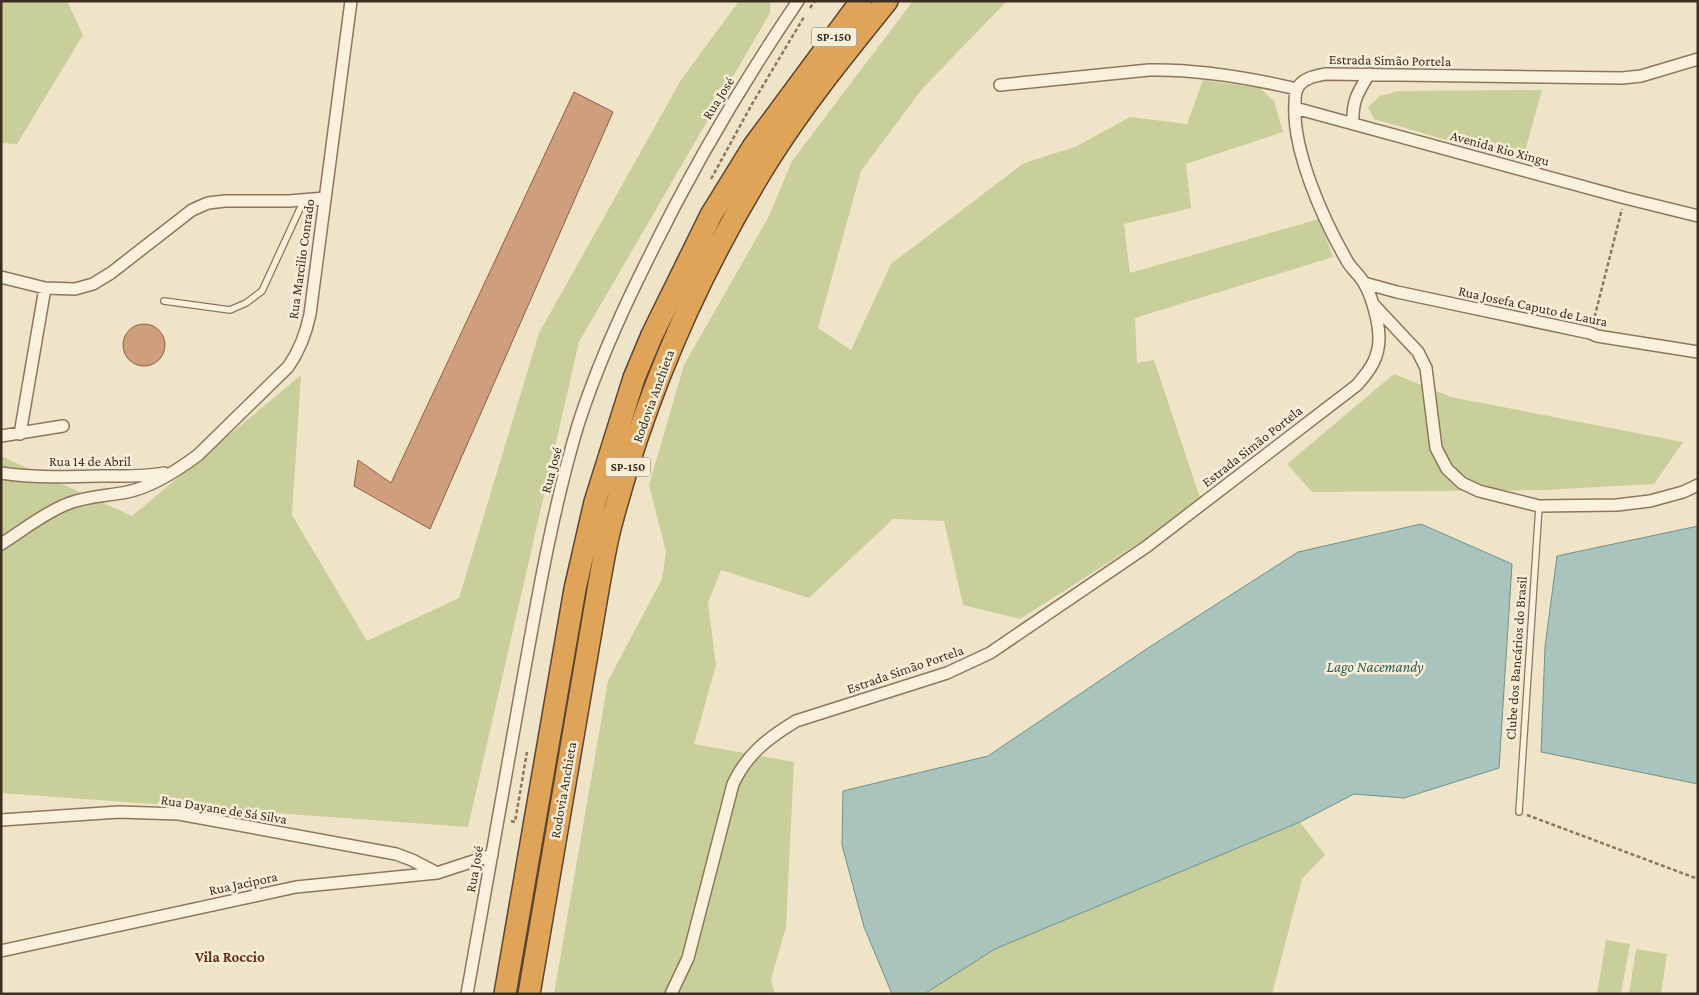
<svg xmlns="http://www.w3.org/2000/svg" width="1699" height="995" viewBox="0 0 1699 995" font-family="'Crimson Pro',serif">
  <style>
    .green { fill: #c9cf9b }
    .water { fill: #a9c4bc; stroke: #6f938a }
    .building { fill: #cf9f7d; stroke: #8d5f41 }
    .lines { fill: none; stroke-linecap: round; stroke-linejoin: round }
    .lane-casing { stroke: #8d765c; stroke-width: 8 }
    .street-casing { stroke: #8d765c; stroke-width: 14 }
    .highway-casing { stroke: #5b4430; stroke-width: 24 }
    .path { stroke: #8d765c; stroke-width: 2.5; stroke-dasharray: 4 2.5; stroke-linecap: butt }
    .lane { stroke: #faf1dc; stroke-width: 5.5 }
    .street { stroke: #faf1dc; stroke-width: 11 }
    .highway { stroke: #e0a458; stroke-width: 21 }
    .labels { text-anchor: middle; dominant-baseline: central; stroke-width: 5; stroke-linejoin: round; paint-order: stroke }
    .shield { fill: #f7eed8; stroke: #756857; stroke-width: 1 }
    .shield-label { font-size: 12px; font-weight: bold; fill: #3d2e20 }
    .street-label { font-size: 14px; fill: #3d2e20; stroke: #f7eed8 }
    .water-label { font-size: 15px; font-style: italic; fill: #2f5d5a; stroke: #f7eed8 }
    .neighbourhood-label { font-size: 15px; font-weight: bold; fill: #6b2e1e; stroke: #f7eed8 }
  </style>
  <rect width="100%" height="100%" fill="#f0e4c8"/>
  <!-- green -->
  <path class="green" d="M1,1H67L83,35L17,144L1,143Z
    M739,1H770V13L579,342L468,827L1,793V456L132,516L301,375L292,515L367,641L459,598L539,333L681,80Z
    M913,1H1007L922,89L861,171L818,328L851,350L891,264L1024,163L1075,147L1130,117L1187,124L1203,80L1260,88L1274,101L1283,132L1186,164L1191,208L1124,224L1130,273L1319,219L1333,257L1135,318L1137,363L1154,360L1200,498L1178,518L1020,619L963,605L944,521L893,519L809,598L721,570L708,603L716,665L694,744L794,762L786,927L771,979L775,994H554L608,681L662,579L666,552L649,485L684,365L768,218L792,161Z
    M1542,90L1522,162L1374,119L1368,107L1380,96L1398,91Z
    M1394,374L1451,397L1683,442L1654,484L1544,490L1312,492L1287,464Z
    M1300,822L1325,855L1302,879L1272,994H924L995,949Z
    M1606,940L1630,944L1621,994H1597Z
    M1636,949L1667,954L1661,994H1629Z"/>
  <!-- water -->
  <path class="water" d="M1421,524L1512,564L1499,768L1404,798L1354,794L1300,822L995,949L924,994H892L864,927L842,845L843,791L988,756L1148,648L1298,552Z
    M1698,526V784L1541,752L1545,647L1557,556Z"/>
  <!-- building -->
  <path class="building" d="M574,92L613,112L430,529L354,486L358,460L391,483Z
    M123 345a21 21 0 1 1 42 0a21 21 0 1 1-42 0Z"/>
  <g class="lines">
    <!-- lane casing -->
    <g class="lane-casing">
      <path id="lane" d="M164,301L230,310L246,303L262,291L304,200
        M1519,812L1539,506"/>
    </g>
    <!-- street casing -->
    <g class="street-casing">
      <path id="street" d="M1000,85L1149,70C1198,69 1250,78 1297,89
        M1295,108L1625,198L1698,216
        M1353,123C1352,101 1358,92 1369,74
        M1,277L45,288L75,289L93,284L111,273L192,210L208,203L225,201H289L325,198
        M1364,283L1397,292L1590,333L1597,336L1698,352
        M1373,304L1418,352L1426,368L1436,448L1447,469L1462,483L1479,491L1539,506L1617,505L1650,501L1683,492L1698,485
        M20,434L45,288
        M1,436L63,426
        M1,473C34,478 69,477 102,476C123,476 144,477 164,473
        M1,544C22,531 44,513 67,504C86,496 107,496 127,492C152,487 178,470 198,455L288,367C300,350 306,334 310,314L351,1
        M1,820L119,812L179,814L396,854L412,860L437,873
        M1,951L296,887L437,873L492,855
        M467,994C485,892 503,791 521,690C537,601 552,511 578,425C596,369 620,315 646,263C690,172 741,85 798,1
        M671,994L688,958L733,784C747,754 768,738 796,721L947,673L990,653L1146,547L1357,385C1370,370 1379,358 1379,338C1379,323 1372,296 1364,283C1359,274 1350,268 1346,259C1323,219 1292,150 1295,104C1295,99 1295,93 1297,89C1302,78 1315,76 1326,74L1622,78L1641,76L1698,59"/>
    </g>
    <!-- highway casing -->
    <g class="highway-casing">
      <path id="highway" d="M505,994L575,589L595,502L634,378L652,335L711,215L753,147L861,1
        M529,994L599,584C603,563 606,542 612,521C646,393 699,271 769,159C804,103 846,52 887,1"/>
    </g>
    <!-- path -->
    <path class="path" d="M810,8L815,1
      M711,179L752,104L804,17
      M1593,323L1622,209
      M1527,815L1698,879
      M511,821L515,822L527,752"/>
    <!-- lane -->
    <use href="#lane" class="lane"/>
    <!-- street -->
    <use href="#street" class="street"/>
    <!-- highway -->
    <use href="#highway" class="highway"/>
  </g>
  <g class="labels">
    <!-- shield labels -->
    <g class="shield">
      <rect x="811.5" y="27.5" width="45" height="19" rx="4"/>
      <rect x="605.5" y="457.5" width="45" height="19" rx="4"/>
    </g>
    <g class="shield-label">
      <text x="834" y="37">SP-150</text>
      <text x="628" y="467">SP-150</text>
    </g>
    <!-- street labels -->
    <g class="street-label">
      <text transform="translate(1390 60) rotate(1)">Estrada Simão Portela</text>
      <text transform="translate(718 98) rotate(-58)">Rua José</text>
      <text transform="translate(1500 148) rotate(15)">Avenida Rio Xingu</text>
      <text transform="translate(301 259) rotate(-82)">Rua Marcilio Conrado</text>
      <text transform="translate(1533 306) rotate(12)">Rua Josefa Caputo de Laura</text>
      <text transform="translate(653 396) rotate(-70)">Rodovia Anchieta</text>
      <text transform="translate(1252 446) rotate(-38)">Estrada Simão Portela</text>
      <text x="90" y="461">Rua 14 de Abril</text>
      <text transform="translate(551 470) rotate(-75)">Rua José</text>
      <text transform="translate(1516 658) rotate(-86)">Clube dos Bancários do Brasil</text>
      <text transform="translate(905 669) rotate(-19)">Estrada Simão Portela</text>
      <text transform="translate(563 790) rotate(-80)">Rodovia Anchieta</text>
      <text transform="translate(224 809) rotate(9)">Rua Dayane de Sá Silva</text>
      <text transform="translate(474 869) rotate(-80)">Rua José</text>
      <text transform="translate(243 883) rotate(-12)">Rua Jacipora</text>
    </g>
    <!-- water labels -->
    <g class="water-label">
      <text x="1375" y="667">Lago Nacemandy</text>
    </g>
    <!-- neighbourhood labels -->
    <g class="neighbourhood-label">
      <text x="230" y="957">Vila Roccio</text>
    </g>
  </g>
  <!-- border -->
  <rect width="1699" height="995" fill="none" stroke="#3d2e20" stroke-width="5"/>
</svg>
